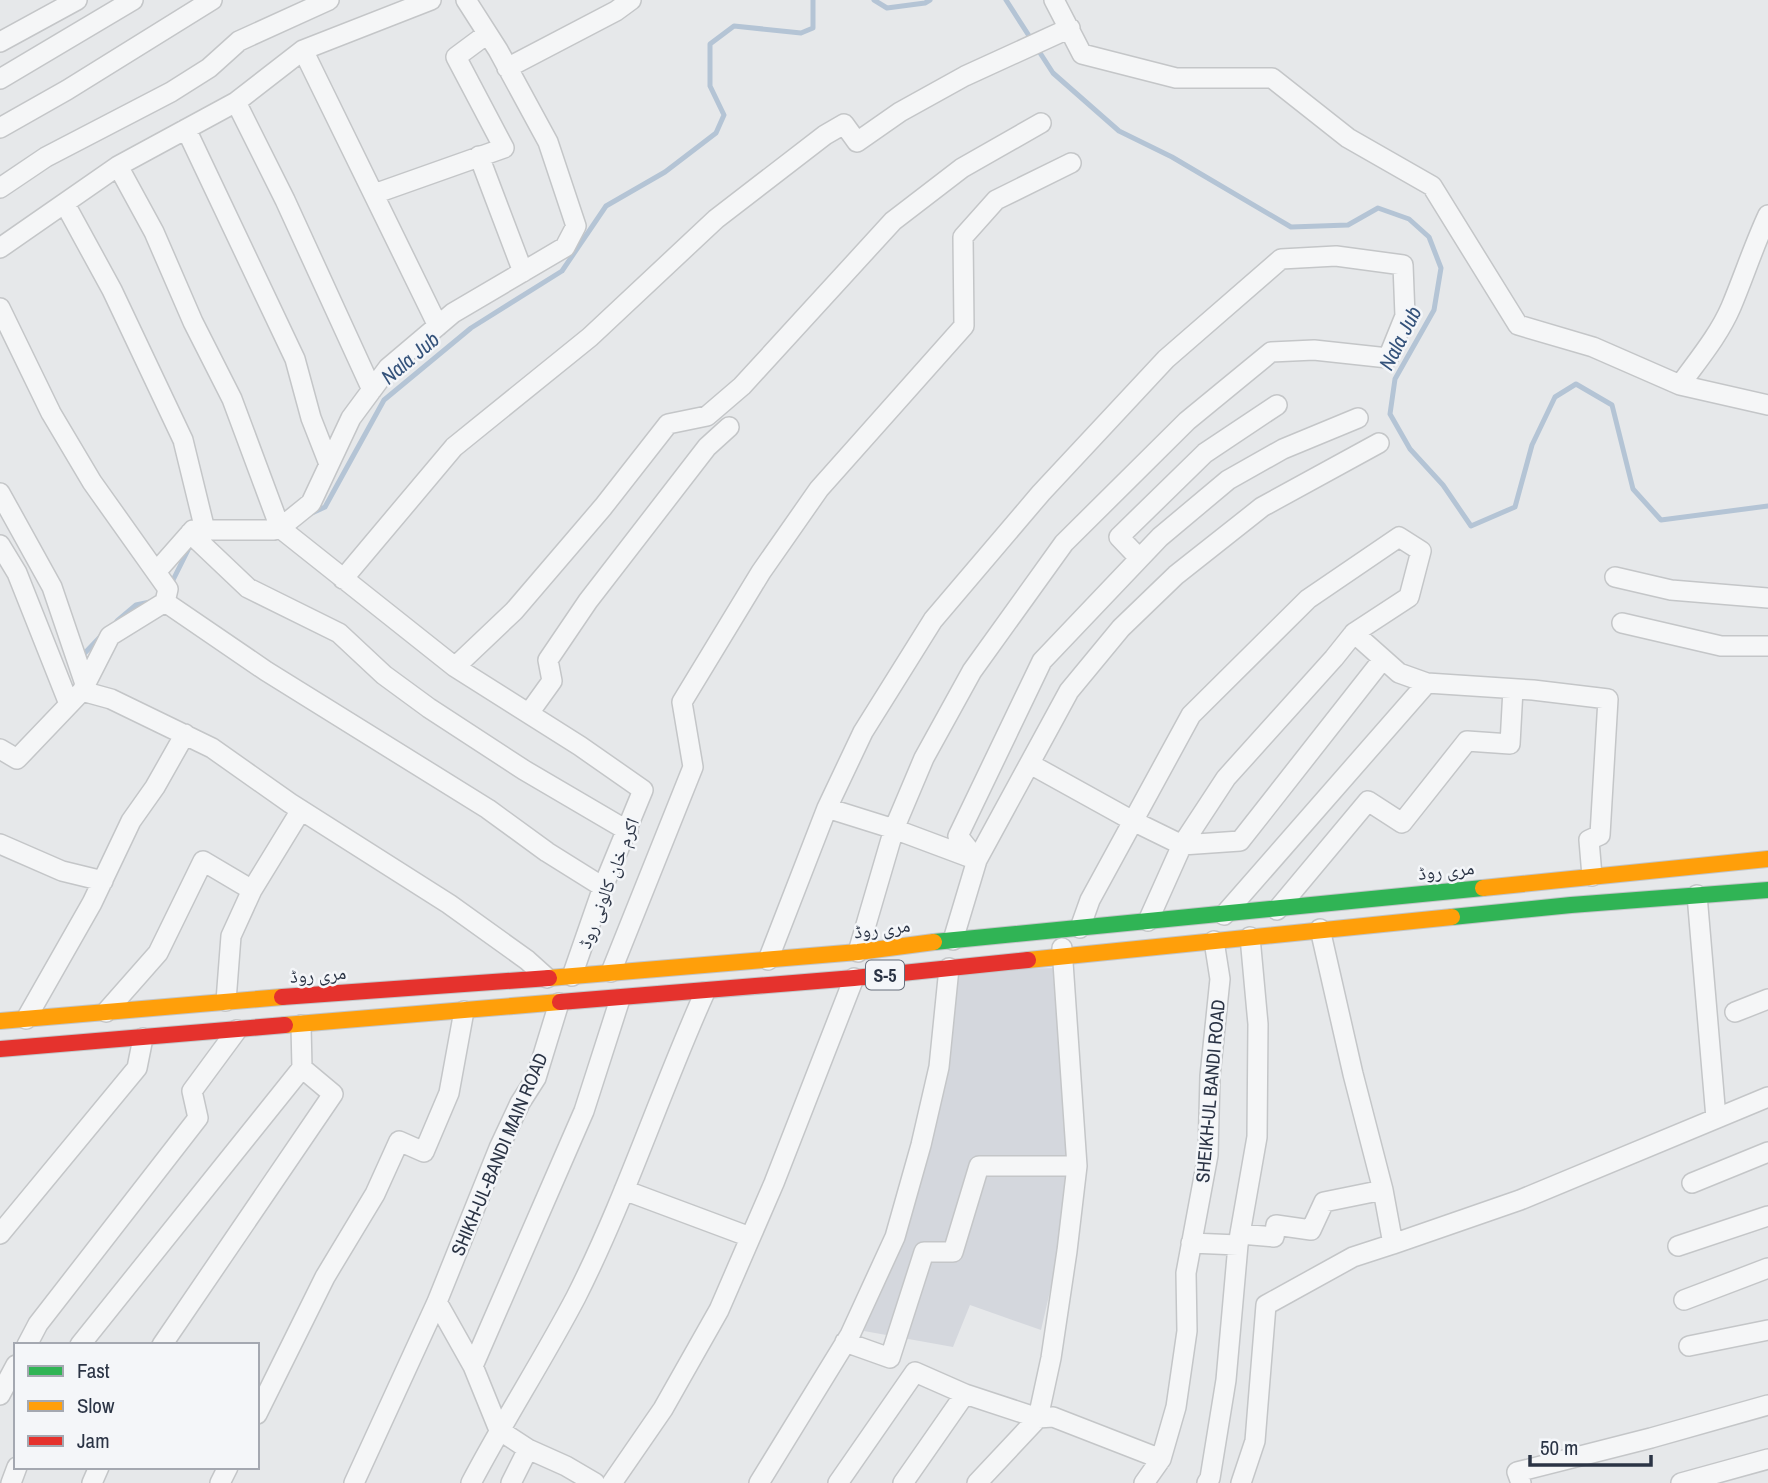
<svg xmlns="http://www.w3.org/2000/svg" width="1768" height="1483" viewBox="0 0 1768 1483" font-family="'Archivo Narrow','Noto Naskh Arabic',sans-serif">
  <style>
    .built { fill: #d4d7dd }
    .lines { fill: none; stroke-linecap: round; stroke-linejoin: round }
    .stream { stroke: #b4c4d5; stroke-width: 5 }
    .street-casing { stroke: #c4c6c8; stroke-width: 22 }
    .fast-casing { stroke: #c2c5c8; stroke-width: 18 }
    .slow-casing { stroke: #c2c5c8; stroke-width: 18 }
    .jam-casing { stroke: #c2c5c8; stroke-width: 18 }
    .street { stroke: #f5f6f7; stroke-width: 19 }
    .fast { stroke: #30b455; stroke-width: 16 }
    .slow { stroke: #ff9f0a; stroke-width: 16 }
    .jam { stroke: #e5322d; stroke-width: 16 }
    .labels { text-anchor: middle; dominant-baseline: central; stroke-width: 5; stroke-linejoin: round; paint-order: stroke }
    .shield { fill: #f4f6f9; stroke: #676e7b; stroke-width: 2 }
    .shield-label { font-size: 18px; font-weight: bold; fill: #2b3445 }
    .street-label { font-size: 19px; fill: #2b3445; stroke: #f4f6f9 }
    .water-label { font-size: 21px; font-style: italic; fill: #34527a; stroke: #f4f6f9 }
  </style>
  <rect width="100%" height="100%" fill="#e6e8ea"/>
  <!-- built -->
  <path class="built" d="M1060,968L1077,1174L1041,1330L970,1305L953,1347L864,1331L899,1211L952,970Z"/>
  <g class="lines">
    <!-- stream -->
    <path class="stream" d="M874,0L887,8L925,3L930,0
      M1006,0L1053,73L1119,131L1172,157L1291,227L1348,225L1378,208L1409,219L1429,237L1441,268L1434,310L1395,379L1390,414L1410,449L1443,485L1471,526L1515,507L1532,445L1555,397L1576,384L1612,405L1633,489L1661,520L1768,506
      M312,513L325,507L384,400L471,328L562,271L606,206L665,172L716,133L724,115L710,86V44L734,26L801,33L813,28V0
      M171,584L190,546
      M117,621L136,605L150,602
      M82,656L102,635"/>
    <!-- street casing -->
    <g class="street-casing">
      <path id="street" d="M1054,0L1082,54L1176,78H1272L1348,138L1432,186L1518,325L1593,347L1680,385L1768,405
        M0,42L77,0
        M303,50L438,326
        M507,68L616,11L631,0
        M0,79L133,0
        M236,102L285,200L372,390
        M0,128L67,90L212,0
        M186,129L295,359L311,418L329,464
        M479,156L523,272
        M118,166L154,232L193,322L232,399L280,528L455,667L580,746L643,790L603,887L572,976
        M0,188L46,157L171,92L209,68L239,41L329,0
        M374,194L504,148L456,57L487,34
        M65,204L112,290L183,440L205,530
        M0,248L118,166L236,102L303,50L431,0
        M0,308L51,413L92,482L168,589L165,602L266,671L488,809L547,852L603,887
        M1680,385C1698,360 1719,335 1731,307C1744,276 1754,245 1768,215
        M0,493L52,587L85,684
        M190,533L248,588L339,633L384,675L429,708L524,770L628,831
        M0,545L17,573L69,704
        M1139,558L1119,537L1205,453L1277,405
        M156,572L193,530H274L280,528L311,503L351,418L388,368L453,313L565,247L576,226L548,142L498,50L466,0
        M1615,577L1671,590L1768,598
        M343,579L454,447L590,337L716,219L825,135L844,124L857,142L900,112L965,76L1070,28
        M1622,623L1721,646H1768
        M455,667L514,611L603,507L668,424L707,416L742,386L893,221L962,168L1041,123
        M82,691L111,699L212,748L290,803L449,904L527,960L547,978
        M529,713L552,681L548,660L588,601L707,447L729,427
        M0,749L17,759L82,691L110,636L165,602
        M1030,764L1133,821L1182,845L1226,778L1334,658L1354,633
        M827,808L894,829L977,860L1069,691L1121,628L1176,575L1262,507L1379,443
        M0,844L62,871L103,881
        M1697,895L1716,1118
        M1277,910L1368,801L1402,823L1467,741L1510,744L1513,689
        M1224,915L1427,683
        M1148,921L1182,845L1240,841L1383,659
        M1080,928L1090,900L1191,715L1308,599L1399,537L1421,551L1409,597L1354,633L1399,673L1427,683L1533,690L1608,699L1600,835L1589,840L1592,876
        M953,940L977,860L958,836L1042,661L1160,537L1228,480L1283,449L1358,418
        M768,960L827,808L863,732L933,620L1041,493L1166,359L1281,259L1336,256L1403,265L1405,316L1388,358L1314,350L1271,352L1187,421L1064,543L972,671L924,758L894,829L858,952
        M611,972L693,767L682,702L761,572L819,489L964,326L963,237L996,200L1071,163
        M226,1001L231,936L252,890
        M106,1012L158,953L203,861L252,890L301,810
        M1735,1012L1768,999
        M26,1019L92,903L131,821L155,787L185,734
        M1692,1183L1768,1152
        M624,1190L750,1237
        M0,1234L137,1068L143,1038
        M1240,1234L1274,1237L1276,1225L1311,1230L1324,1202L1383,1190L1353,1074L1320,929
        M1191,1243L1238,1245L1257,1137L1258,1024L1250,937
        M1393,1244L1520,1200L1768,1097
        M1678,1246L1768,1216
        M1684,1300L1768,1268
        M437,1302L473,1366L499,1430L528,1449L566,1466L595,1483
        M845,1342L890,1358L924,1252H953L979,1166H1077
        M27,1345L38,1324L198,1118L192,1091L237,1030
        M80,1345L302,1068L301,1025
        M162,1345L333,1094L302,1068
        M1689,1346L1768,1330
        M473,1366L584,1111L620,999
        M0,1395L16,1365
        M257,1414L325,1277L375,1194L399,1141L424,1152L449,1093L464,1011
        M11,1483L17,1467
        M92,1483L99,1467
        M220,1483L228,1467
        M354,1483L437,1302L499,1148L520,1103L536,1078L559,1003
        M471,1483C504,1420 543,1360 576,1297C626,1198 660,1092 705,992
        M511,1483L528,1449
        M612,1483L663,1409L719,1310L774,1183L854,978
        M759,1483L850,1335L895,1237L921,1145L939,1067L949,968
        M838,1483L915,1372L965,1394
        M903,1483L965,1394L1038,1418L1051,1358L1067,1251L1077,1166L1062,948
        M977,1483L1038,1418L1053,1417L1161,1459
        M1144,1483L1161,1459L1176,1407L1187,1331L1186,1273L1208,1155L1210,1076L1220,979L1214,941
        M1207,1483L1210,1478L1226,1380L1238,1245
        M1241,1483L1255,1441L1266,1305L1353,1257L1393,1244L1383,1190
        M1521,1483L1517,1472L1651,1438L1768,1405
        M1681,1483L1768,1459"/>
    </g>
    <!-- fast casing -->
    <g class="fast-casing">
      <path id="fast" d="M1452,917L1571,905L1768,890
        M934,942L1483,888"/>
    </g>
    <!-- slow casing -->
    <g class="slow-casing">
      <path id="slow" d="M1483,888L1768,859
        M1028,960L1452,917
        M549,978L858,952L934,942
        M0,1021L282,997
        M285,1025L560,1002"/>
    </g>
    <!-- jam casing -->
    <g class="jam-casing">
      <path id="jam" d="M282,997L549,978
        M560,1002L854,978L1028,960
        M0,1049L285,1025"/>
    </g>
    <!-- street -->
    <use href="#street" class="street"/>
    <!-- fast -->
    <use href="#fast" class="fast"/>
    <!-- slow -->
    <use href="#slow" class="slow"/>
    <!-- jam -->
    <use href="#jam" class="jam"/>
  </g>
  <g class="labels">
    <!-- shield labels -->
    <rect class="shield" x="866" y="960.5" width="38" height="29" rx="5"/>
    <g class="shield-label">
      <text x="885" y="975">S-5</text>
    </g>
    <!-- street labels -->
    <g class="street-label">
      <text transform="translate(1446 870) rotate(-6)">مری روڈ</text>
      <text transform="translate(608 883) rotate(-69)">اکرم خان کالونی روڈ</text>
      <text transform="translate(882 928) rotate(-7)">مری روڈ</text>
      <text transform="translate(318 974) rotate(-4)">مری روڈ</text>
      <text transform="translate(1210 1091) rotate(-85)">SHEIKH-UL BANDI ROAD</text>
      <text transform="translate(499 1154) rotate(-67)">SHIKH-UL-BANDI MAIN ROAD</text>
    </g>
    <!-- water labels -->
    <g class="water-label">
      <text transform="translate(1400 338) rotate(-63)">Nala Jub</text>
      <text transform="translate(410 358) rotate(-40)">Nala Jub</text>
    </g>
  </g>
  <!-- legend -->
  <rect x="14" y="1343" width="245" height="126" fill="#f4f6f9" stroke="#a4a8b1" stroke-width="2"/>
  <rect x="28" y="1366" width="35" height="10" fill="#30b455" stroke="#a4a8b1" stroke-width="2"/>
  <text x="77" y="1378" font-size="21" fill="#2b3445">Fast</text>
  <rect x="28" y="1401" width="35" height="10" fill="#ff9f0a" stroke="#a4a8b1" stroke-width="2"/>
  <text x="77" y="1413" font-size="21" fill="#2b3445">Slow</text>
  <rect x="28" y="1436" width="35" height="10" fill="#e5322d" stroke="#a4a8b1" stroke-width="2"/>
  <text x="77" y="1448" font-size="21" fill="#2b3445">Jam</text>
  <!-- scale -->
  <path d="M1530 1455v10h121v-10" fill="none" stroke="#2b3445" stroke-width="3.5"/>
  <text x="1540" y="1455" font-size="21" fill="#2b3445" stroke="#f4f6f9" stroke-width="5" paint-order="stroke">50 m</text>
</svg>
